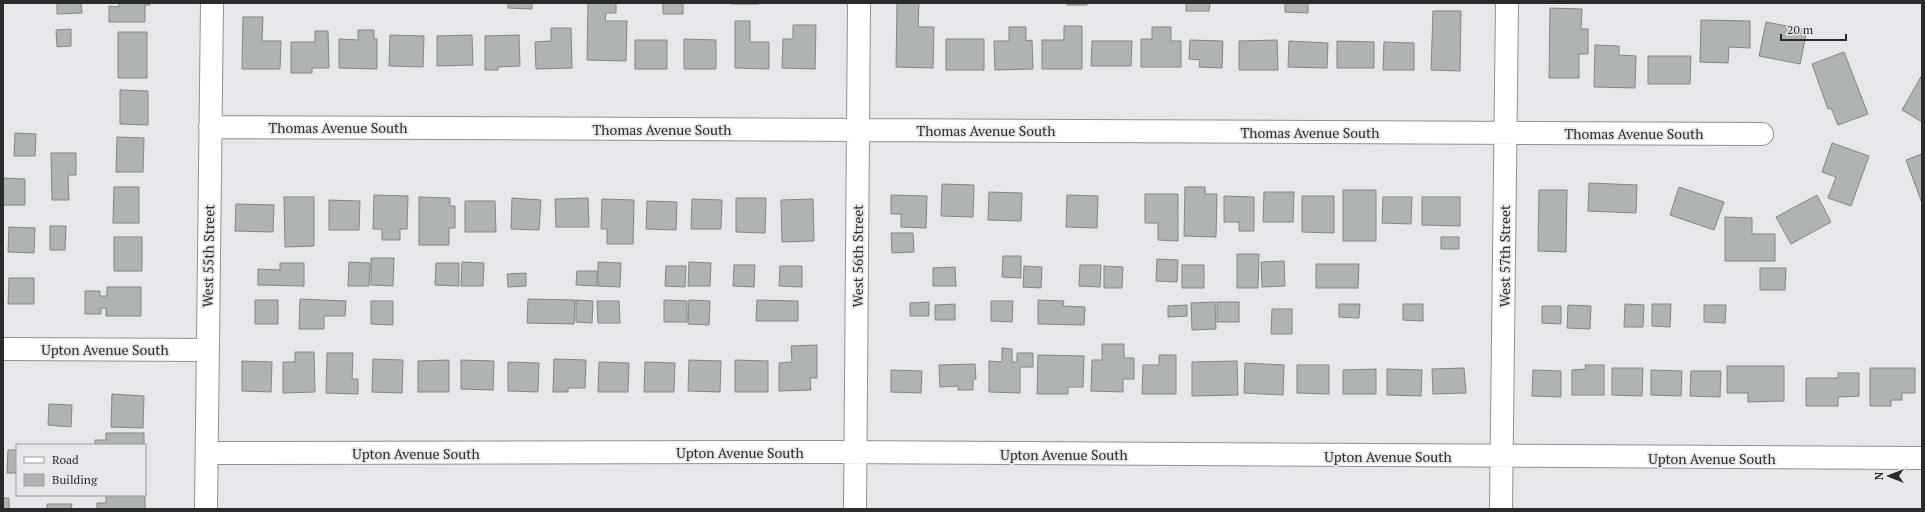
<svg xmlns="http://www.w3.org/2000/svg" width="1925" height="512" viewBox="0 0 1925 512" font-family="'PT Serif',serif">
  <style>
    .building { fill: #aeb4b2; stroke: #818684 }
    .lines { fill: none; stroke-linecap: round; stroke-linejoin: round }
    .minor-casing { stroke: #919094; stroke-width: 24 }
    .minor { stroke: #fff; stroke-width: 22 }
    .labels { text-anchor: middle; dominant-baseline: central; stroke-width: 3.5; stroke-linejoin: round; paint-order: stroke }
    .street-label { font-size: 14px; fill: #2b2b2d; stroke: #e7e7eb }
  </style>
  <rect width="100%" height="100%" fill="#e7e7eb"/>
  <!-- building -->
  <path class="building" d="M57,3H81L82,13L57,14Z
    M119,3H150V5H145V22H109V6L119,7Z
    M508,3H532V9L508,8Z
    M588,3H616V13H606L605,21H627L626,61L587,60Z
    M663,3H683V14H663Z
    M731,3H759V4H731Z
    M897,3H919L918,27H934L933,68L896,67Z
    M1067,3H1087V5H1067Z
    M1186,3H1210L1209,11H1186Z
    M1285,3H1308V13L1285,12Z
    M1550,8L1582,9L1581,29H1588V54H1579V78H1549Z
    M1433,11H1461L1460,71L1431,70Z
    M243,17H263L262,41H281L280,69H242Z
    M1701,20L1750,21V48L1729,47L1728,63L1700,62Z
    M735,21H750V42H769V69L735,68Z
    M1766,22L1807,30L1800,64L1759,56Z
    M793,25H816L815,69L782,68L783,39H793Z
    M1064,26H1082V69H1042V40H1064Z
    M1009,27H1026V41L1032,40L1033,69L995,70L994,41H1009Z
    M1152,27H1171V41H1181V67H1141V39H1152Z
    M551,28H571L572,68L536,69L535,42L551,41Z
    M71,29V46L57,47L56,30Z
    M358,30H374V39H377V69L339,68V39L358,40Z
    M315,31H328L329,68H312V73H291V42H315Z
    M118,32H147V78H118Z
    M390,35L424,36L423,67L389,66Z
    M472,35L473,65L437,66V36Z
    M519,35L520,66L498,67V70H485V36Z
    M684,39L716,40V69H684Z
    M946,39H984V70H946Z
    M635,40H667V69H635Z
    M1190,40L1223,41L1222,68L1199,67L1200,60L1189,59Z
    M1277,40L1278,70H1239V41Z
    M1092,41H1132L1131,66H1091Z
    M1289,41L1328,43L1327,68L1288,67Z
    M1337,41L1374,42V68H1337Z
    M1384,42L1414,43V70H1383Z
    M1595,45L1619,46V55L1636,56L1635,88L1594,87Z
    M1844,52L1868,114L1838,125L1831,108L1828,109L1812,64Z
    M1648,56H1691L1690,84H1648Z
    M1922,75V122L1902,110Z
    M120,90L148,91V125L120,124Z
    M15,133L36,134L35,156H14Z
    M117,137L144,138L143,172H116Z
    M1832,143L1869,156L1851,206L1828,198L1836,177L1822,172Z
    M51,153H76V175H68L69,200H52Z
    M1922,154V203L1906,160Z
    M3,178L25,179V205H3Z
    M1589,183L1637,185L1636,213L1588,211Z
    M942,184L974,185L973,217L941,216Z
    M114,187H139V223H113Z
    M1185,187H1205V194H1217L1216,237L1184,236Z
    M1679,187L1724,202L1714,230L1670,215Z
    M1343,190H1376V241H1343Z
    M1539,190H1567L1566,252L1538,251Z
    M989,192L1022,193L1021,221L988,220Z
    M1264,192H1294L1293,222H1263Z
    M1145,194H1178V241L1158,240V223H1145Z
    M374,195L408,196L407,229H400V240H382V229H373Z
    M891,195L927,196L926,228L901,227V214H891Z
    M1067,195L1098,196L1097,228L1066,227Z
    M1817,195L1831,222L1791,244L1776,217Z
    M1224,196L1254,197V231H1239V222H1224Z
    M1302,196H1334V233L1302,232Z
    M284,197H314V246L285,247Z
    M419,197L450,198V206H455V228H449V245H419Z
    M1383,197H1412L1411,224L1382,223Z
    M1422,197H1460V226L1422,225Z
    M512,198L541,200L539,230L511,229Z
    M588,198L589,227H556L555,199Z
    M736,198H766L765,233L736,232Z
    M602,199L634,200L633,244H607V229H601Z
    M692,199L722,200L721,229H691Z
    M813,199L814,241L782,242L781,200Z
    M329,200L360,201L359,230H329Z
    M465,201H495L496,232H465Z
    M647,201L677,202L676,230L646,229Z
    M236,204L274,205L273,232L235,231Z
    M1725,217L1752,218V234H1775V261H1725Z
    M50,226H66L65,250H50Z
    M9,227L35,228L34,253L8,252Z
    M891,233H913L914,252L892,253Z
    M114,237H142V271H114Z
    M1441,237H1459V249H1441Z
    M1237,254H1259L1258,288H1237Z
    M1003,256H1021V278L1002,277Z
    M371,258H394L393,286L371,285Z
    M1157,259L1178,260L1177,282L1156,281Z
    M1284,261L1285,286L1262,287L1261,262Z
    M349,262L370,263L369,286H348Z
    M462,262L484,263L483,286H461Z
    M598,262L621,263L620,287L598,286Z
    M689,262L711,263L710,286H688Z
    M280,263H304V286L258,285V269L280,270Z
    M436,263H459V286L435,285Z
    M1316,264H1359L1358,288H1316Z
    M734,265H755L754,287L733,286Z
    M1080,265H1101L1100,287L1079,286Z
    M1182,265H1204V288H1182Z
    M666,266H686L685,287L665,286Z
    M780,266H802V287L779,286Z
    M1024,266L1042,267L1041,288L1023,287Z
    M1104,266L1123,267L1122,288H1104Z
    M955,267L956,286H933V268Z
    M1760,268H1786L1785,290H1760Z
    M577,271H597V286L576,285Z
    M526,273V286L508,287L507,274Z
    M9,278H34V304H8Z
    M107,287H141V316H106V308H101V314H85V291H100V296H107Z
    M300,299L346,301L345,316H324V329H299Z
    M528,299L575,300L574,324L527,323Z
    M255,300H278V324H255Z
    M576,300L593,301L592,323L576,322Z
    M664,300L687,301V322H664Z
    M689,300L710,301L709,325L688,324Z
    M757,300L798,301V321H756Z
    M1038,300L1064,301L1063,306L1085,307L1084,325L1038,324Z
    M371,301H393V325L371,324Z
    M597,301H619L620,323H598Z
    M991,301H1013L1012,322L991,321Z
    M929,302V316H910V303Z
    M1215,302L1216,329L1192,330L1191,303Z
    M1217,302H1239V322H1217Z
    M955,304V320H935V305Z
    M1339,304H1360L1359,318L1339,317Z
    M1403,304H1423V321L1403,320Z
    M1625,304L1644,305L1643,327H1624Z
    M1652,304H1671L1670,327L1652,326Z
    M1187,305V316L1168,317V306Z
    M1568,305L1591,306L1590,329L1567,328Z
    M1704,305H1726L1725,323L1704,322Z
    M1542,306H1561V324L1542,323Z
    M1272,309H1292V334H1271Z
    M1102,344H1124V358H1134V379H1123V392L1091,391L1092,360H1102Z
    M817,345V378H810L811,390L779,391V363L792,362L791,346Z
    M1002,348L1012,349V362H1017V353H1033V367H1020V393L989,392V361L1002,362Z
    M295,352H314L315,392L283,393V362H295Z
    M327,353H353L352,379H358V394L326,393Z
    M1038,355L1084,356L1083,387H1068V394H1037Z
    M1159,355H1176V394H1142L1143,365H1159Z
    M373,359L403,360L402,393L372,392Z
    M554,359L586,360L585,388H568V392H553Z
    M449,360V392H418V361Z
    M461,360L494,361L493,390L461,389Z
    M689,360L721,361L720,392L688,391Z
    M735,360L768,361V392H735Z
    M242,361L272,362L271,392L242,391Z
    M1237,361L1238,395L1192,396V362Z
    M508,362L539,363L538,392L508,391Z
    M599,362L629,363L628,392H598Z
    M645,362L675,363L674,392H644Z
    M1245,363L1284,365L1283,395L1244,393Z
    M975,364L976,379H973V390H958V386L940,387L939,365Z
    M1297,365H1329V394L1297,393Z
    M1585,365H1604V395H1572V370L1586,369Z
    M1727,366H1784V401L1748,402V393H1727Z
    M1464,368L1466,393L1433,394L1432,369Z
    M1612,368H1643L1642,396L1612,395Z
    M1870,368H1915V393H1902V400H1891V406H1870Z
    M1376,369V394H1343V370Z
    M1387,369L1422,370L1421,396L1387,395Z
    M891,370L922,371L921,393L891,392Z
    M1533,370L1561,371V397L1532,396Z
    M1651,370L1682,371L1681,396L1651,395Z
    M1691,371H1721L1720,397L1690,396Z
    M1838,373H1859V396L1838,397V406H1806V378H1838Z
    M112,394L144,396L143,428L111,427Z
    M49,404L72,405L71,427L48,425Z
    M106,433H144V445H95V440H106Z
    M8,450H17V473H7Z
    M145,489V509H97V503H106V495H145Z
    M3,498H9V509H3Z
    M47,504H72L71,509H47Z"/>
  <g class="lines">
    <!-- minor casing -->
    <g class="minor-casing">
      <path id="minor" d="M210,127L1762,134
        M3,349L207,350
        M207,453L832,452L1922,458
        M206,509L212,3
        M855,509L859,3
        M1501,509L1507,3"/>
    </g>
    <!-- minor -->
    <use href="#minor" class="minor"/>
  </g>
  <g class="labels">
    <!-- street labels -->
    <g class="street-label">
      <text x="338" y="127">Thomas Avenue South</text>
      <text x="662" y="129">Thomas Avenue South</text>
      <text x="986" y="130">Thomas Avenue South</text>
      <text x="1310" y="132">Thomas Avenue South</text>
      <text x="1634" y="133">Thomas Avenue South</text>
      <text transform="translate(208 256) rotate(-89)">West 55th Street</text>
      <text transform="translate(857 256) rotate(-90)">West 56th Street</text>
      <text transform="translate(1504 256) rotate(-90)">West 57th Street</text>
      <text x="105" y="349">Upton Avenue South</text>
      <text x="740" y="452">Upton Avenue South</text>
      <text x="416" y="453">Upton Avenue South</text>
      <text x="1064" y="454">Upton Avenue South</text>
      <text x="1388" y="456">Upton Avenue South</text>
      <text x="1712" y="458">Upton Avenue South</text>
    </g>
  </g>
  <!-- border -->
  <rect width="1925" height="512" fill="none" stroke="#2b2b2d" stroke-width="8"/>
  <!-- legend -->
  <rect x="16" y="444" width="130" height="52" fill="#e7e7eb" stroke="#9c9c9f"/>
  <rect x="24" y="457" width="20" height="6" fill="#ffffff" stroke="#9c9c9f"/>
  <text x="52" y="464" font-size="12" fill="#2b2b2d">Road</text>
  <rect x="24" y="474" width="20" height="12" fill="#aeb4b2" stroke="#9c9c9f"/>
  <text x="52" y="484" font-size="12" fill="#2b2b2d">Building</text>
  <!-- north arrow -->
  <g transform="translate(1889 476) rotate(270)" stroke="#e7e7eb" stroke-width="3" paint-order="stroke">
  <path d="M0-3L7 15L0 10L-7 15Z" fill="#2b2b2d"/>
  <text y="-6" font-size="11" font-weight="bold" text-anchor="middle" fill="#2b2b2d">N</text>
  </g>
  <!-- scale -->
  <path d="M1781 34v6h65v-6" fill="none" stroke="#2b2b2d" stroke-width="2"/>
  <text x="1787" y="34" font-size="12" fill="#2b2b2d" stroke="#e7e7eb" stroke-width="3" paint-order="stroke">20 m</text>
</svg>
